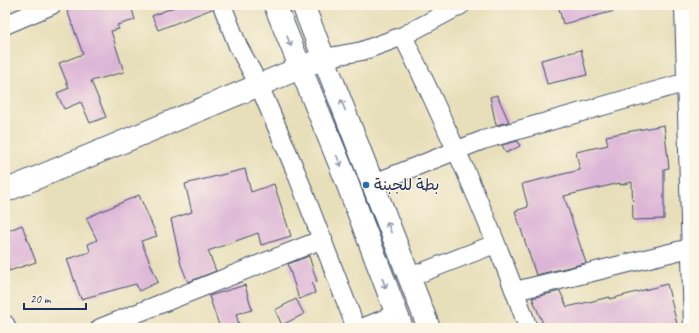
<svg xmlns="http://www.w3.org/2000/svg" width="699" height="333" viewBox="0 0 699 333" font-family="Caveat,'Playpen Sans Arabic',sans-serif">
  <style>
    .building { fill: #dcb4d7 }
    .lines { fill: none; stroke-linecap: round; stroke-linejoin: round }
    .minor-casing { stroke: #3a496c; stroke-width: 20 }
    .tertiary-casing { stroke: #3a496c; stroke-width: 24 }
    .trunk-casing { stroke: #3a496c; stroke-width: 24 }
    .minor { stroke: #fff; stroke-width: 18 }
    .tertiary { stroke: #fff; stroke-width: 22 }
    .trunk { stroke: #fff; stroke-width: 22 }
    .oneway { stroke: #8d97ae }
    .poi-dot { fill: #1f6fb2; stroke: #fcf5e5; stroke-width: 1.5 }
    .labels { text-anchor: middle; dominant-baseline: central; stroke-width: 3; stroke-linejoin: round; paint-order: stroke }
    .poi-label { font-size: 16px; fill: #1b2f5e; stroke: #fcf5e5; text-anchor: start }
  </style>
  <rect width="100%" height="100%" fill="#fcf5e5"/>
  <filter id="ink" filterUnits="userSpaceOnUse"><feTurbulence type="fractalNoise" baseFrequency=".025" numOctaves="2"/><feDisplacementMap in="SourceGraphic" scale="8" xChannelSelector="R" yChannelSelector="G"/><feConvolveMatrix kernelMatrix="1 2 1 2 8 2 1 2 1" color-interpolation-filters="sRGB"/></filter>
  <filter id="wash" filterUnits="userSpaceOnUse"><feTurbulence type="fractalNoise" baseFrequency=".012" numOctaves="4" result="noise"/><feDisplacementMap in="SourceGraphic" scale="16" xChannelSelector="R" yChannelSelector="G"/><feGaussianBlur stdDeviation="0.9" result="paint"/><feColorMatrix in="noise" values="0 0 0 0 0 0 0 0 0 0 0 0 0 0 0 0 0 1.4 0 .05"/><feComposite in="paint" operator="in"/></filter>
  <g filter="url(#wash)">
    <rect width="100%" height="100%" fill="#e7dfb9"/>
    <g id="blocks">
      <!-- building -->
      <path class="building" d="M80,5H131L135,20L117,25L119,29L111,31L124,72L91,81L106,117L90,123L81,102L64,109L57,93L69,88L59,63L83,54L67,10Z
        M179,5H212V9L158,30L152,16Z
        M558,5H614L615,11L563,24Z
        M581,50L587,75L547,84L541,60Z
        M497,95L509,122L496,125L490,97Z
        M664,125L669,168L664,169V219L633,220L632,182L620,185V183L564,196L586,263L536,275L515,211L528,207L522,184L580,170L576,152L608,145L606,136Z
        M518,141L520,146L506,153L502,145Z
        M245,169L251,192L274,184L291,236L261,245L258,233L208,251L216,271L188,282L181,265L171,219L192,212L185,184Z
        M139,195L157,236L141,241L158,282L139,291L136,284L81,299L67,259L90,252L88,244L97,240L86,218Z
        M22,225L36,262L9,271L5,260V232Z
        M309,256L317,282L312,283L315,293L299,299L288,264Z
        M667,284L678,328H545L532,298L560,291L567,307L610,297V299Z
        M245,285L252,310L236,314L240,328H220L209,296Z
        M296,299L304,314L282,325L275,310Z"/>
    </g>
  </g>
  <g filter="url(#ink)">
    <use href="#blocks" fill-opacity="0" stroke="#3a496c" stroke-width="1"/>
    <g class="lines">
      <!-- minor casing -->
      <g class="minor-casing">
        <path id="minor" d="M222,5L238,46L259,85L296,172L356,328
          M684,5L693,328
          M5,25L52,5
          M403,36C449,131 493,228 528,328
          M324,58L362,51L403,36L461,5
          M374,183L483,140L694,80
          M410,277L495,244
          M515,291L694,247
          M5,324L7,328
          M100,328L323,239
          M362,328L396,314"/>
      </g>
      <!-- tertiary casing -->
      <g class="tertiary-casing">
        <path id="tertiary" d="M5,191L324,58"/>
      </g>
      <!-- trunk casing -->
      <g class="trunk-casing">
        <path id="trunk" d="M275,5L343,172L402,328
          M303,5L429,328"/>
      </g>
      <!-- minor -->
      <use href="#minor" class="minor"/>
      <!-- tertiary -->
      <use href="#tertiary" class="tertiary"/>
      <!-- trunk -->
      <use href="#trunk" class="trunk"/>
    </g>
    <!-- one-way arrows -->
    <defs><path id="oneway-shaft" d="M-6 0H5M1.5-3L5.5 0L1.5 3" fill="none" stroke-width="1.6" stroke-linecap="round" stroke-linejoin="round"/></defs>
    <g class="oneway">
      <use href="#oneway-shaft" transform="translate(289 41) rotate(68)"/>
      <use href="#oneway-shaft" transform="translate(343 105) rotate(-112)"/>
      <use href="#oneway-shaft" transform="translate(339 161) rotate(67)"/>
      <use href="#oneway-shaft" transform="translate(389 227) rotate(-111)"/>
      <use href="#oneway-shaft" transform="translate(384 283) rotate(69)"/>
    </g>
  </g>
  <!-- markers -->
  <circle class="poi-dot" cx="366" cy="185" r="4"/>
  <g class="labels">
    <!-- poi labels -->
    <g class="poi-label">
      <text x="374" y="185">بطة للجبنة</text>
    </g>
  </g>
  <!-- margin -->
  <rect width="699" height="333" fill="none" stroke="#fcf5e5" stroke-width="20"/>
  <!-- scale -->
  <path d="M24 303v6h62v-6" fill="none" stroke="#1b2f5e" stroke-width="2"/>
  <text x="30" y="303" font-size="12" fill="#1b2f5e" stroke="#fcf5e5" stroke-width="3" paint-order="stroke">20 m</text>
</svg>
